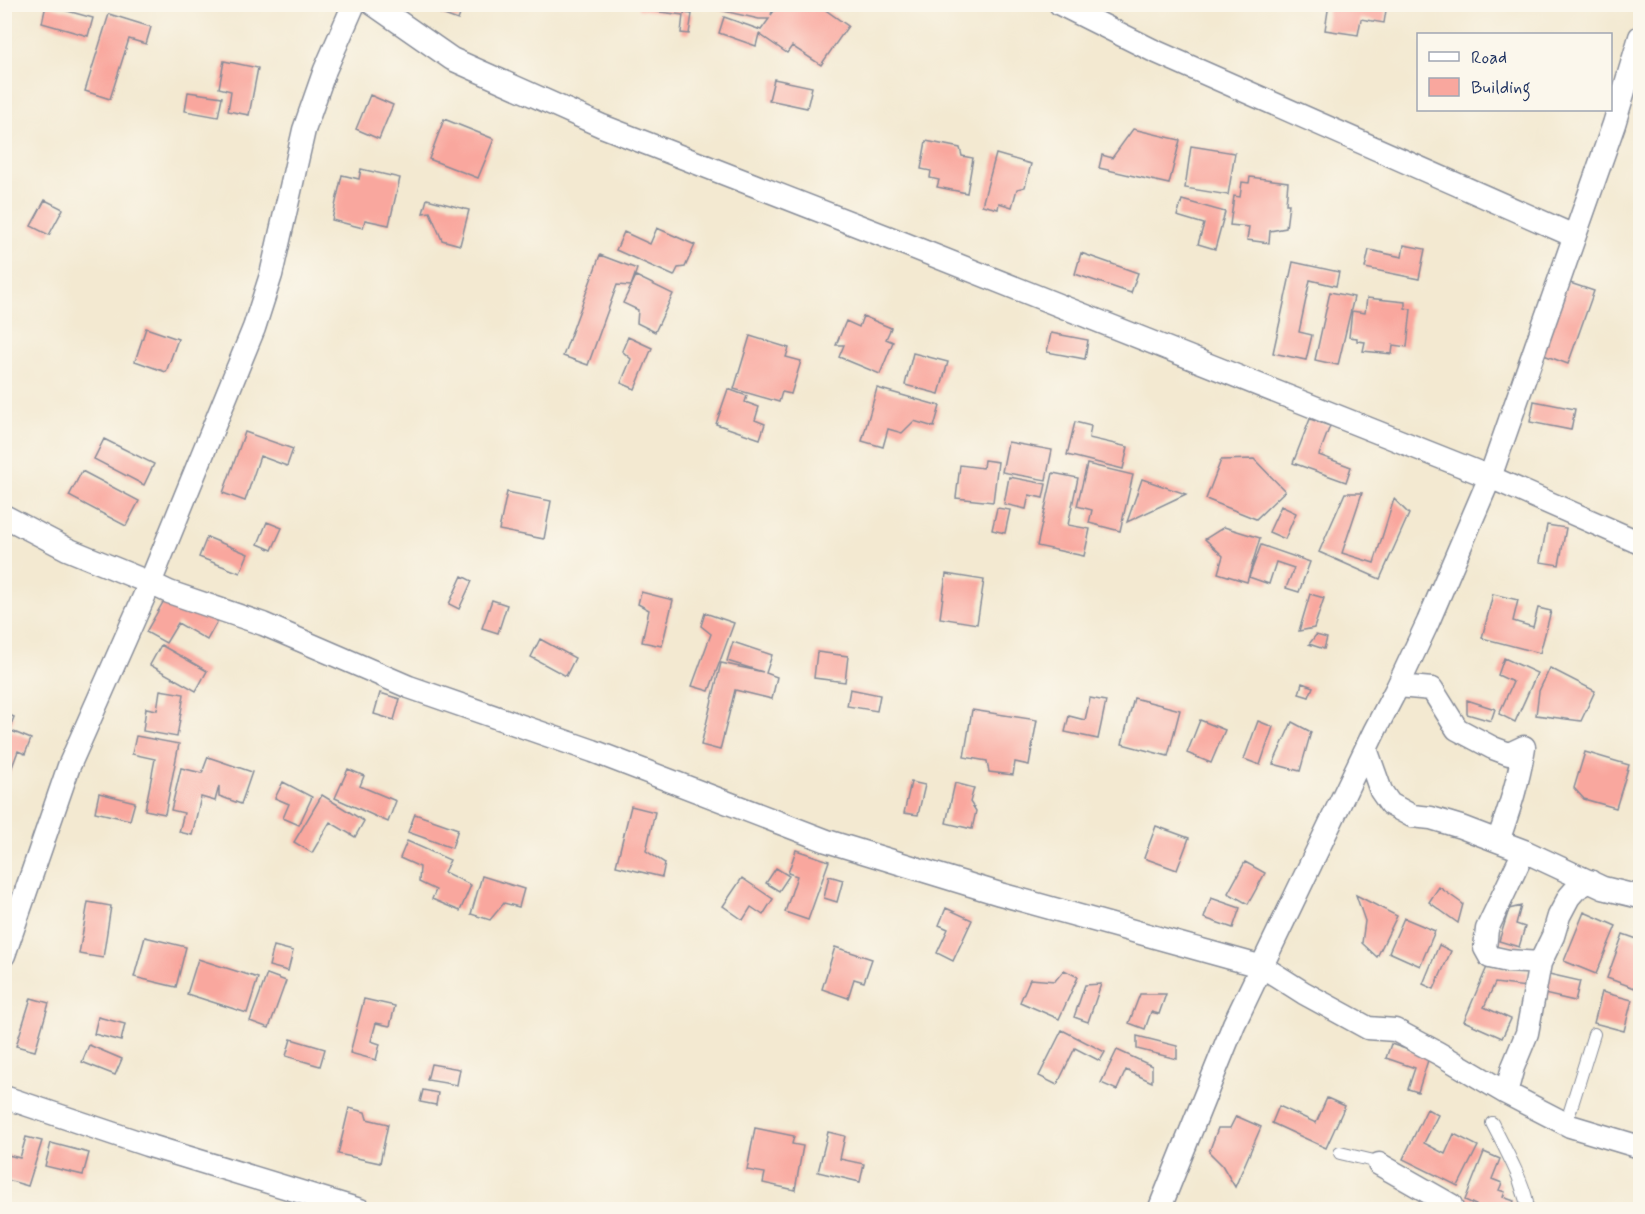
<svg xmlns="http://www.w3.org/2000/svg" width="1645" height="1214" viewBox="0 0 1645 1214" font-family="Mynerve,sans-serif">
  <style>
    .building { fill: #f9a79e }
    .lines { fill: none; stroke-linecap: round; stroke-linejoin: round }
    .service-casing { stroke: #878c98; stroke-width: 14 }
    .minor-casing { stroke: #878c98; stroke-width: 25 }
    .service { stroke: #fff; stroke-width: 12 }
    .minor { stroke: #fff; stroke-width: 22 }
  </style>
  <rect width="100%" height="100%" fill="#fbf7ec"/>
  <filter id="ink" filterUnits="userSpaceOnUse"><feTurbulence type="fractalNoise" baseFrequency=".0167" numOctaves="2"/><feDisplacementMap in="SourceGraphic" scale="12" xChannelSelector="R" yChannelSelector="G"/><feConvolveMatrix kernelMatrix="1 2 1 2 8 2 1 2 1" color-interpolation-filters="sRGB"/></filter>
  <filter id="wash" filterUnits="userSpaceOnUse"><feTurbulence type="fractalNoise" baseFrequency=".008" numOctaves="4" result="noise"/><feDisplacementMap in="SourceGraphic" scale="24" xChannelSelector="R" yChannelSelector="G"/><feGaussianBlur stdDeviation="1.35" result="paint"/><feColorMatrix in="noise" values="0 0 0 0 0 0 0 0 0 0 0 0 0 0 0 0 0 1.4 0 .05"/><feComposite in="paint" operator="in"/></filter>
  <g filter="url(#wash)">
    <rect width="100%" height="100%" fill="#f3e9d1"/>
    <g id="blocks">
      <!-- building -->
      <path class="building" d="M439,4H464L458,20L436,12Z
        M638,4H686L684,13L692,14L689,34L681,33L683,15L638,9Z
        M720,4H774L771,15L779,4H817L848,26L821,65L792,46L787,53L759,34L756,46L719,33L724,17L761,30L769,19H759L719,10Z
        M1329,4H1387L1384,23L1361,19L1358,35L1325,30Z
        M46,5L93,18L88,36L42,23Z
        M109,14L151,27L146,44L129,39L110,99L85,91Z
        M224,61L258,68L249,115L228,111L231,91L219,88Z
        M774,79L812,87L807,108L769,100Z
        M188,92L222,97L218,117L185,111Z
        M370,95L393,105L379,139L356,129Z
        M444,119L494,139L478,178L429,159Z
        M1133,129L1180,140L1169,184L1099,168L1102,155L1112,158Z
        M926,141L960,148L962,156L973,158L967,193L937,187L939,180L930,178L931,171L921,169Z
        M1191,146L1235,153L1228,195L1185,188Z
        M996,154L1031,164L1025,187L1017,189L1012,207L999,203L998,209L982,205Z
        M361,169L400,178L389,225L365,220L363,228L332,220L342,175L359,179Z
        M1250,177L1288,182L1286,204H1289L1286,228L1270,231L1269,243L1247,240L1249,227L1230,225L1234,196L1240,197L1242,182L1249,183Z
        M427,199L469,210L460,245L442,240L430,212L423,213Z
        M45,200L63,209L49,235L31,226Z
        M1182,200L1225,212L1215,249L1198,244L1204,224L1177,216Z
        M657,228L695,245L685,267L678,268L674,276L616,250L624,232L650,244Z
        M1404,245L1425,249L1419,279L1365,268L1369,250L1402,257Z
        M1081,253L1138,273L1131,293L1075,274Z
        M600,255L637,269L631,286L617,285L588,365L563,356Z
        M1293,262L1339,272L1336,286L1310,280L1299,332L1312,335L1306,360L1273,353Z
        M636,276L673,294L655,332L637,323L638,310L623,303Z
        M1567,282L1594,291L1568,364L1541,354Z
        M1330,292L1354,297L1338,365L1315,360Z
        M1367,298L1405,302V308L1411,309L1407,347L1393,345L1392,354L1363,351L1365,342L1357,341V338L1349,337L1352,311L1365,313Z
        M863,316L891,328L886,339L893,342L880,374L839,357L844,345H836L846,321L859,327Z
        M146,328L178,339L166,372L135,361Z
        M1051,333L1088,340L1085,359L1047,352Z
        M750,336L789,348L786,357L801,361L791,394L782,392L779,402L734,389Z
        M628,337L652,348L635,389L621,383L631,359L622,351Z
        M913,353L948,362L939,394L905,385Z
        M877,388L940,406L934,427L914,421L902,433L888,429L883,447L862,441Z
        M728,389L747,396L745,402L759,407L755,420L765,424L760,439L716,424Z
        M1534,401L1575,409L1571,430L1530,422Z
        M1310,419L1330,426L1319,455L1351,467L1346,482L1293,463Z
        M1075,422L1091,426L1089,438L1128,447L1123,469L1067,455Z
        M245,432L293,449L287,466L260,456L245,501L223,493Z
        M104,439L154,464L144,485L94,459Z
        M1008,442L1052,450L1046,480L1002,472Z
        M1254,459L1285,491L1256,519L1206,499L1221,460Z
        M984,460L998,462L993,502L956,498L960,465L983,468Z
        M1087,464L1133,475L1120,531L1089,523L1092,510L1077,506Z
        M82,471L139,501L126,526L69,496Z
        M1053,473L1078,478L1068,525L1090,529L1084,556L1037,546Z
        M1009,477L1046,484L1043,498L1029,495L1026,509L1004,504Z
        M1142,479L1186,494L1127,522Z
        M507,492L551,501L544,539L499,530Z
        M1345,493H1362L1342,553L1374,563L1394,499L1409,514L1380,579L1319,552Z
        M1281,506L1296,513L1285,539L1269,532Z
        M997,508L1010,510L1005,533L992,530Z
        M267,522L282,528L272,550L258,544Z
        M1547,525L1566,528L1559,565L1540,562Z
        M1224,527L1260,538L1247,582L1218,573L1223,556L1205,539Z
        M207,537L248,554L240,573L199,557Z
        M1261,545L1310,562L1299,592L1286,588L1294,568L1276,562L1269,584L1249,577Z
        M946,574L984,580L977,624L940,618Z
        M462,576L472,581L459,609L449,604Z
        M169,592L218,620L207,640L178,623L166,643L146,632Z
        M641,592L673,600L662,646L642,642L649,610L638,604Z
        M1310,594L1324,598L1314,628L1299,631Z
        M1493,594L1518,600L1513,621L1533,627L1538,608L1551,611L1540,653L1482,638Z
        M492,600L507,605L498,633L482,628Z
        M705,613L734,623L709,691L692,686L711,634L701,626Z
        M1316,635L1327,638L1324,649L1309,644Z
        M540,639L575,658L566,676L531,657Z
        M733,642L772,655L766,673L777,677L772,699L735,690L720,750L701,745L721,663L763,672L727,661Z
        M161,645L207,671L196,691L150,665Z
        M817,652L848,656L845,682L814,678Z
        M1504,658L1537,673L1515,722L1499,714L1513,682L1498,675Z
        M1550,668L1595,691L1581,721L1536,715L1539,691Z
        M1302,683L1313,687L1309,697L1299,694Z
        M850,689L880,695L877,711L847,706Z
        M160,690L184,694L177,737L143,731L146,708L157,710Z
        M380,693L400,699L394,720L374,714Z
        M1090,698L1106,701L1098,739L1065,732L1069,716L1085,720Z
        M1134,698L1180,710L1168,756L1122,744Z
        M1467,700L1495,709L1491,721L1467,714Z
        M972,710L1037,720L1029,765L1015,762L1013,775L989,772L987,761L964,757Z
        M4,713L14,717L9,730L31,739L25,754L18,751L5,786Z
        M1200,720L1225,730L1211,763L1187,753Z
        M1258,721L1273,727L1260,765L1244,759Z
        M1292,722L1311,732L1300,771L1273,764Z
        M136,736L179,744L165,814L145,810L155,759L132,754Z
        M1585,752L1629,765L1616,808L1584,799L1574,788Z
        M208,757L252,772L241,804L219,796V786L215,801L201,797L192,835L179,832L184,813L171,810L181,768L202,773Z
        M348,769L364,776L360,786L396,801L388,822L335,798Z
        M283,782L312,797L299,825L283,818L289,804L275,798Z
        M911,782L925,785L918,815L904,813Z
        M955,783L974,788L970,802L976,811L972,829L946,823Z
        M99,793L135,802L130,820L95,812Z
        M322,795L364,821L355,837L330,822L312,853L294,842Z
        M631,806L655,812L646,851L665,863L662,877L616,866Z
        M415,814L458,829L452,848L408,832Z
        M1156,826L1189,838L1177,870L1144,858Z
        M407,841L450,860L444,872L471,885L460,911L432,899L436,890L419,882L420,867L400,858Z
        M796,850L829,861L808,920L785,912L797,876L788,873Z
        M1245,862L1265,873L1248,904L1228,893Z
        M776,868L789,876L779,891L766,883Z
        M482,876L524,889L519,907L504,903L490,920L471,914Z
        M829,876L843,880L837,902L824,898Z
        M742,878L773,899L763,915L751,907L743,920L723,906Z
        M1439,887L1463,904L1458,923L1429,902Z
        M1356,895L1397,916L1377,957L1362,943L1365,921Z
        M1211,898L1240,908L1233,928L1204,918Z
        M88,902L111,906L103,958L79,954Z
        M1521,906L1516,924L1525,927L1519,947L1499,941L1509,909Z
        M946,908L972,920L953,961L937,953L948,929L939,925Z
        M1584,912L1616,926L1596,974L1564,961Z
        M1404,918L1435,931L1420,966L1389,952Z
        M1623,934L1640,940V990L1607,978Z
        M145,937L186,947L176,987L134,977Z
        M1439,945L1451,951L1434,989L1423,984Z
        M274,946L293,951L288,971L269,966Z
        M835,947L872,959L864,982L854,979L848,998L822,989Z
        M198,959L258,978L247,1013L187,994Z
        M1487,967L1528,972L1526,987L1495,983L1484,1007L1511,1019L1502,1038L1464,1021Z
        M1064,970L1078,977L1059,1019L1020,1002L1030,979L1055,981Z
        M267,974L286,981L269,1028L250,1021Z
        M1549,974L1580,981L1575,1001L1544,994Z
        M1101,984L1088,1022L1074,1017L1085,985Z
        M1602,992L1632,1000L1624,1031L1594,1023Z
        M1140,994H1166L1159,1014L1151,1012L1145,1029L1129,1023Z
        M31,998L49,1003L35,1051L16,1046Z
        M364,999L395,1006L390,1026L376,1023L371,1041L380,1044L376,1060L350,1053Z
        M98,1017L125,1024L121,1041L94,1034Z
        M1062,1030L1105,1052L1100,1061L1075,1048L1057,1085L1039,1076Z
        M1137,1036L1177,1046V1059L1137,1049Z
        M291,1039L325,1049L320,1066L286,1056Z
        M1391,1044L1429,1057L1418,1092L1408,1089L1415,1068L1386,1058Z
        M89,1045L122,1059L115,1075L82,1062Z
        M1117,1050L1152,1066V1082L1126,1070L1117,1090L1101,1083Z
        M431,1064L460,1069L457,1085L427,1080Z
        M423,1090L438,1093L436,1105L420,1102Z
        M1327,1098L1345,1106L1326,1148L1272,1123L1279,1106L1316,1123Z
        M349,1108L365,1112L367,1119L388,1124L380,1163L338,1154Z
        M1427,1109L1438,1115L1424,1143L1445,1154L1454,1134L1478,1146L1458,1186L1403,1159Z
        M1236,1116L1261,1127L1235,1187L1222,1165L1209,1152L1218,1128H1230Z
        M755,1128L794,1136L792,1144L803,1146L795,1190L763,1183L765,1173L747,1170Z
        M828,1132L845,1136L840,1159L864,1164L860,1182L818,1172Z
        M26,1137L42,1141L28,1186L4,1179V1154L20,1158Z
        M51,1143L89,1153L83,1175L45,1166Z
        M1484,1152L1500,1159L1492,1179L1502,1183L1499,1190L1505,1192L1503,1197L1514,1201L1511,1210H1486L1465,1200Z"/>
    </g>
  </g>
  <g filter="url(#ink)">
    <use href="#blocks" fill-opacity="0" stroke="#878c98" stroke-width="1.5"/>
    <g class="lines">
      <!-- service casing -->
      <g class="service-casing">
        <path id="service" d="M1492,1123C1501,1141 1526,1186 1527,1204L1519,1179
          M1566,1124L1594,1034
          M1340,1153L1374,1161L1379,1164"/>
      </g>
      <!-- minor casing -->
      <g class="minor-casing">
        <path id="minor" d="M373,4L452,59L602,126L900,242L1490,477L1640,543
          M1060,4L1152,50L1574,236
          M4,516L67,549L150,583L169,592L263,624L409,687L593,751L827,841L1000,894L1263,967L1304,993L1368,1028L1395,1030L1438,1053L1506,1093L1570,1126L1640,1147
          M1398,686L1432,689L1457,729L1493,748L1509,754L1524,747C1519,780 1509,810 1498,841
          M1366,749L1381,791L1390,804L1412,816L1431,818L1461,827L1524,851L1603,888L1640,897
          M1524,851L1487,929L1485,948L1490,957L1508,961L1540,963
          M4,955L69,766L150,583L254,328L271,275L304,130L325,70L354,4
          M1506,1093L1513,1067L1527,1033L1540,963L1553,936L1559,916L1569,897L1576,889L1590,881
          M4,1097L147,1145L360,1210
          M1379,1164L1451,1205
          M1159,1210L1234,1024L1375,730L1398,686L1428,622L1490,477L1614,124L1640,37"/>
      </g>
      <!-- service -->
      <use href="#service" class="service"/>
      <!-- minor -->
      <use href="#minor" class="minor"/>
    </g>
  </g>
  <!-- margin -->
  <rect width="1645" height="1214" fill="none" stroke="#fbf7ec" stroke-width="24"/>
  <!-- legend -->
  <rect x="1417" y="33" width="195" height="78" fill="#fbf7ec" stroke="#a1a7b3" stroke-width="1.5"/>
  <rect x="1429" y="52" width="30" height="9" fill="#ffffff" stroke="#a1a7b3" stroke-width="1.5"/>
  <text x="1471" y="63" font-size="18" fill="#1b2f5e">Road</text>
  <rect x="1429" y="78" width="30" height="18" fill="#f9a79e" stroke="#a1a7b3" stroke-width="1.5"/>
  <text x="1471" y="93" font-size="18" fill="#1b2f5e">Building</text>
</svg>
